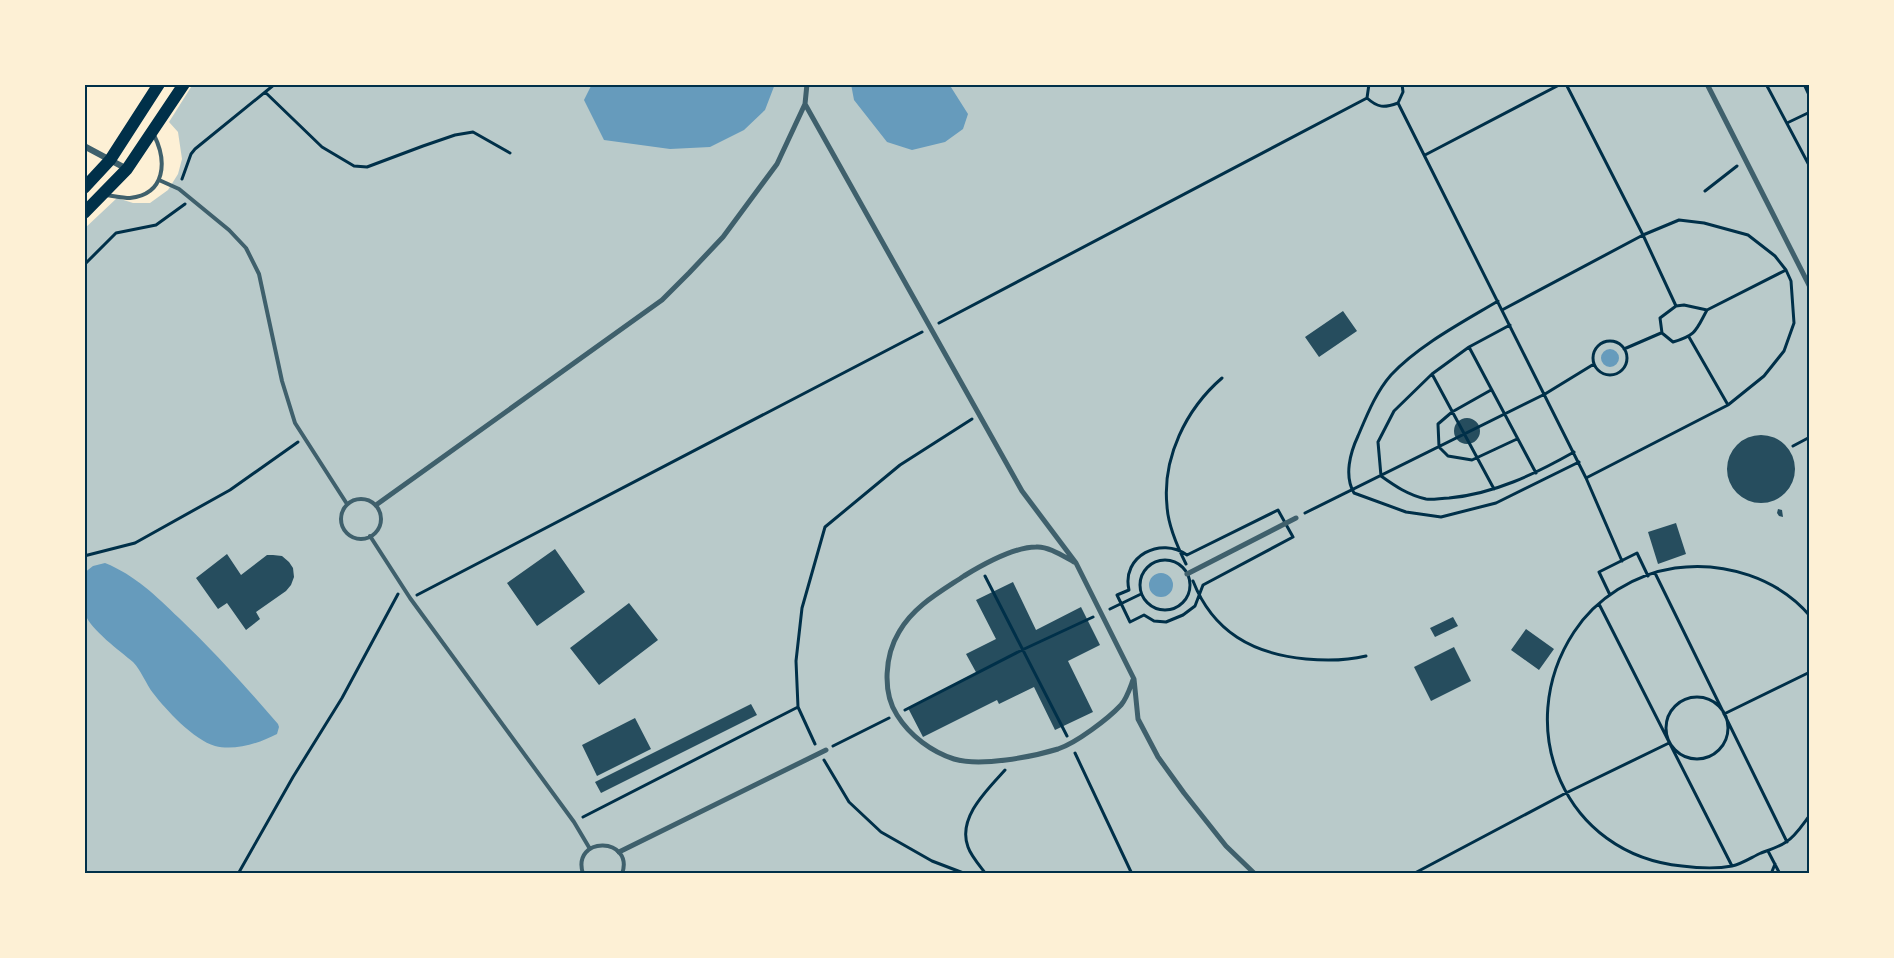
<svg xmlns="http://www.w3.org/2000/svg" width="1894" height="958" viewBox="0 0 1894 958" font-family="Arial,sans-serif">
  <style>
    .green { fill: #b9caca }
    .water { fill: #669bbc }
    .building { fill: #264d5e }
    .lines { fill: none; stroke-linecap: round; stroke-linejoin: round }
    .path { stroke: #003049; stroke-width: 3 }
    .service { stroke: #3f606c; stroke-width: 4 }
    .pedestrian { stroke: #3f606c; stroke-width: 5 }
    .minor { stroke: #3f606c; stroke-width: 6 }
    .secondary { stroke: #003049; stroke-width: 12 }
    .neatline { fill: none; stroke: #003049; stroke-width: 2 }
  </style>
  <rect width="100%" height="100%" fill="#fdf0d5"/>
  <!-- green -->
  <path class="green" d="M193,84H1810V874H84V229L117,198L133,203H150L168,190L178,174L182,159L178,132L169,122Z"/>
  <!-- water -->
  <path class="water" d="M592,84H775L765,110L744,130L710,147L670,149L604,140L584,100Z
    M851,84H949L968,114L963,129L945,142L912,150L887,142L854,100Z
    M1601 358a9 9 0 1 1 18 0a9 9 0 1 1-18 0Z
    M105,563C135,575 156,596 179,618C214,651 246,687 278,724L279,727L277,734C260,743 235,751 215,746C194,740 166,710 153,693C146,684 141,670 133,662C120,651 91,630 85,614C81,605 84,583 84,573L93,566Z
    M1149 585a12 12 0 1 1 24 0a12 12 0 1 1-24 0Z"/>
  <!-- building -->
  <path class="building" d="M1343,311L1357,331L1319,357L1305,337Z
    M1454 431a13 13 0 1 1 26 0a13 13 0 1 1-26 0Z
    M1727 469a34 34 0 1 1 68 0a34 34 0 1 1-68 0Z
    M1778,509L1782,510L1783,517L1779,516L1777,513Z
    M1676,523L1686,554L1658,564L1648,532Z
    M555,549L585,592L537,626L507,583Z
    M227,554L241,575L267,555H273L282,556L289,562L293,568L294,577L291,585L286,591L256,612L260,619L246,630L227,603L218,609L196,578Z
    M1013,582L1036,630L1081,607L1100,645L1068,661L1093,712L1055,730L1034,687L999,704L997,700L923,737L908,708L977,674L966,654L996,639L976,600Z
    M629,603L658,640L599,685L570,648Z
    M1453,617L1458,626L1435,637L1430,628Z
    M1526,629L1554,649L1539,670L1511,650Z
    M1454,647L1471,681L1431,701L1414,667Z
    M751,704L757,715L601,793L595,782Z
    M635,718L651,749L597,776L582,745Z"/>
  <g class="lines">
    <!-- path -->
    <path class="path" d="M1369,84L1367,98C1378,108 1384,108 1398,103L1403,92L1402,84
      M1566,84L1643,235L1676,306
      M1766,84L1810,167
      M1804,84L1810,97
      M265,92L322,147L354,166L367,167L423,146L455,135L473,132L510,153
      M1398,103L1586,478L1622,561
      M1787,123L1810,112
      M1425,155L1561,84
      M182,179L191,154L195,149L275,84
      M1705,191L1737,166
      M84,265L116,233L156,225L185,204
      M1498,301C1463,322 1419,345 1391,375C1376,392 1367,415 1358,436C1350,453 1344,476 1354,493L1406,512L1441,517L1496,503L1579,462
      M1684,305L1707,310C1696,330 1697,335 1673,342L1662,333L1660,318L1676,306Z
      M1502,310L1643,235L1679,220L1704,223L1748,235L1775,256L1786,270L1791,281L1794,323L1784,351L1764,376L1728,405L1586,478
      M1707,310L1786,270
      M939,323L1367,98
      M1510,325L1469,347L1432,374L1394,411L1378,442L1381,476C1395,486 1408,495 1426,499C1433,500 1441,498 1449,498C1494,494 1535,474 1574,452
      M1689,337L1728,405
      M1593 358a17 17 0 1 1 34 0a17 17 0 1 1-34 0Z
      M1469,347L1536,473
      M1624,349L1661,333
      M1432,374L1494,489
      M1491,390L1452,412L1438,424L1439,447L1448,456L1472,460L1517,439
      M1793,446L1810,437
      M1278,510L1293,537L1203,585L1195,606L1183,615L1166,622L1154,621L1144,615L1130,622L1117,595L1129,590C1121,556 1161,536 1187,555Z
      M1305,513L1545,394L1594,364
      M84,556L135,543L230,490L298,442
      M1140 585a25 25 0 1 1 50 0a25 25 0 1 1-50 0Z
      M1186,564C1177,546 1168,526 1167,506C1162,458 1186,409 1222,378
      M1655,573L1787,842
      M985,576L1067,736
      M1193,581C1213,632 1253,654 1306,659C1327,661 1345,661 1366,656
      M417,595L922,332
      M1610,595L1599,572L1637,553L1648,576
      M1599,604L1732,866
      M1110,609L1141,594
      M1810,616C1778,578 1724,561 1675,568C1635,574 1596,598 1574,632C1511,728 1565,855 1682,866C1698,868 1716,869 1732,866C1742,864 1752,857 1761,853C1769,850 1779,847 1786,842C1795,837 1803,824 1810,815
      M1666 728a31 31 0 1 1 62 0a31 31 0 1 1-62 0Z
      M905,710L1022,650L1093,617
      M1724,714L1810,672
      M815,744L798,707L796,661L802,608L825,527L900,465L972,419
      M833,746L889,718
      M1075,753L1132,874
      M824,760L849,802L881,832L932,861L966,874
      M583,817L798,707
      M1768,851L1780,874
      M238,874L293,777L342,698L398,594
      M986,874C980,866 971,856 968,847C957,818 987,790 1005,770
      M1413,874L1566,793L1669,743
      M1771,874L1775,864"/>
    <!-- service -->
    <path class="service" d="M159,180L179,189L229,230L246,248L259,274L282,381L295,423L347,504
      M106,195C114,196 122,198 130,198C166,194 167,161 154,135
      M341 519a20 20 0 1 1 40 0a20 20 0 1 1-40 0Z
      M370,536L410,598L574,822L590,849
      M583,874C571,835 635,837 622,874"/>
    <!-- pedestrian -->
    <path class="pedestrian" d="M1707,84L1810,287
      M805,104L1022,491L1076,563L1134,679L1138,719L1158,757L1184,793L1226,846L1255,874
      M376,505L662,300L689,273L723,237L777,164L805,104L807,84
      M1074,562C1063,556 1048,546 1036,547C1015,547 982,565 964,576C940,592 914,606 899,632C885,655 882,692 897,715C910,736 932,752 954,759C980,767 1032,757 1058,749C1076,743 1108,719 1121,705C1127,698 1130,688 1133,680
      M1187,574L1296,518
      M619,852L826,750"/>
    <!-- minor -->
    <path class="minor" d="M84,146L127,169"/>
    <!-- secondary -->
    <path class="secondary" d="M84,188L110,160L159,84
      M84,213L127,169L184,84"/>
  </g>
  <!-- border -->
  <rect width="1894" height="958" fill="none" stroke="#fdf0d5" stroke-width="171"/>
  <rect x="86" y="86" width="1722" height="786" class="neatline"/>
</svg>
